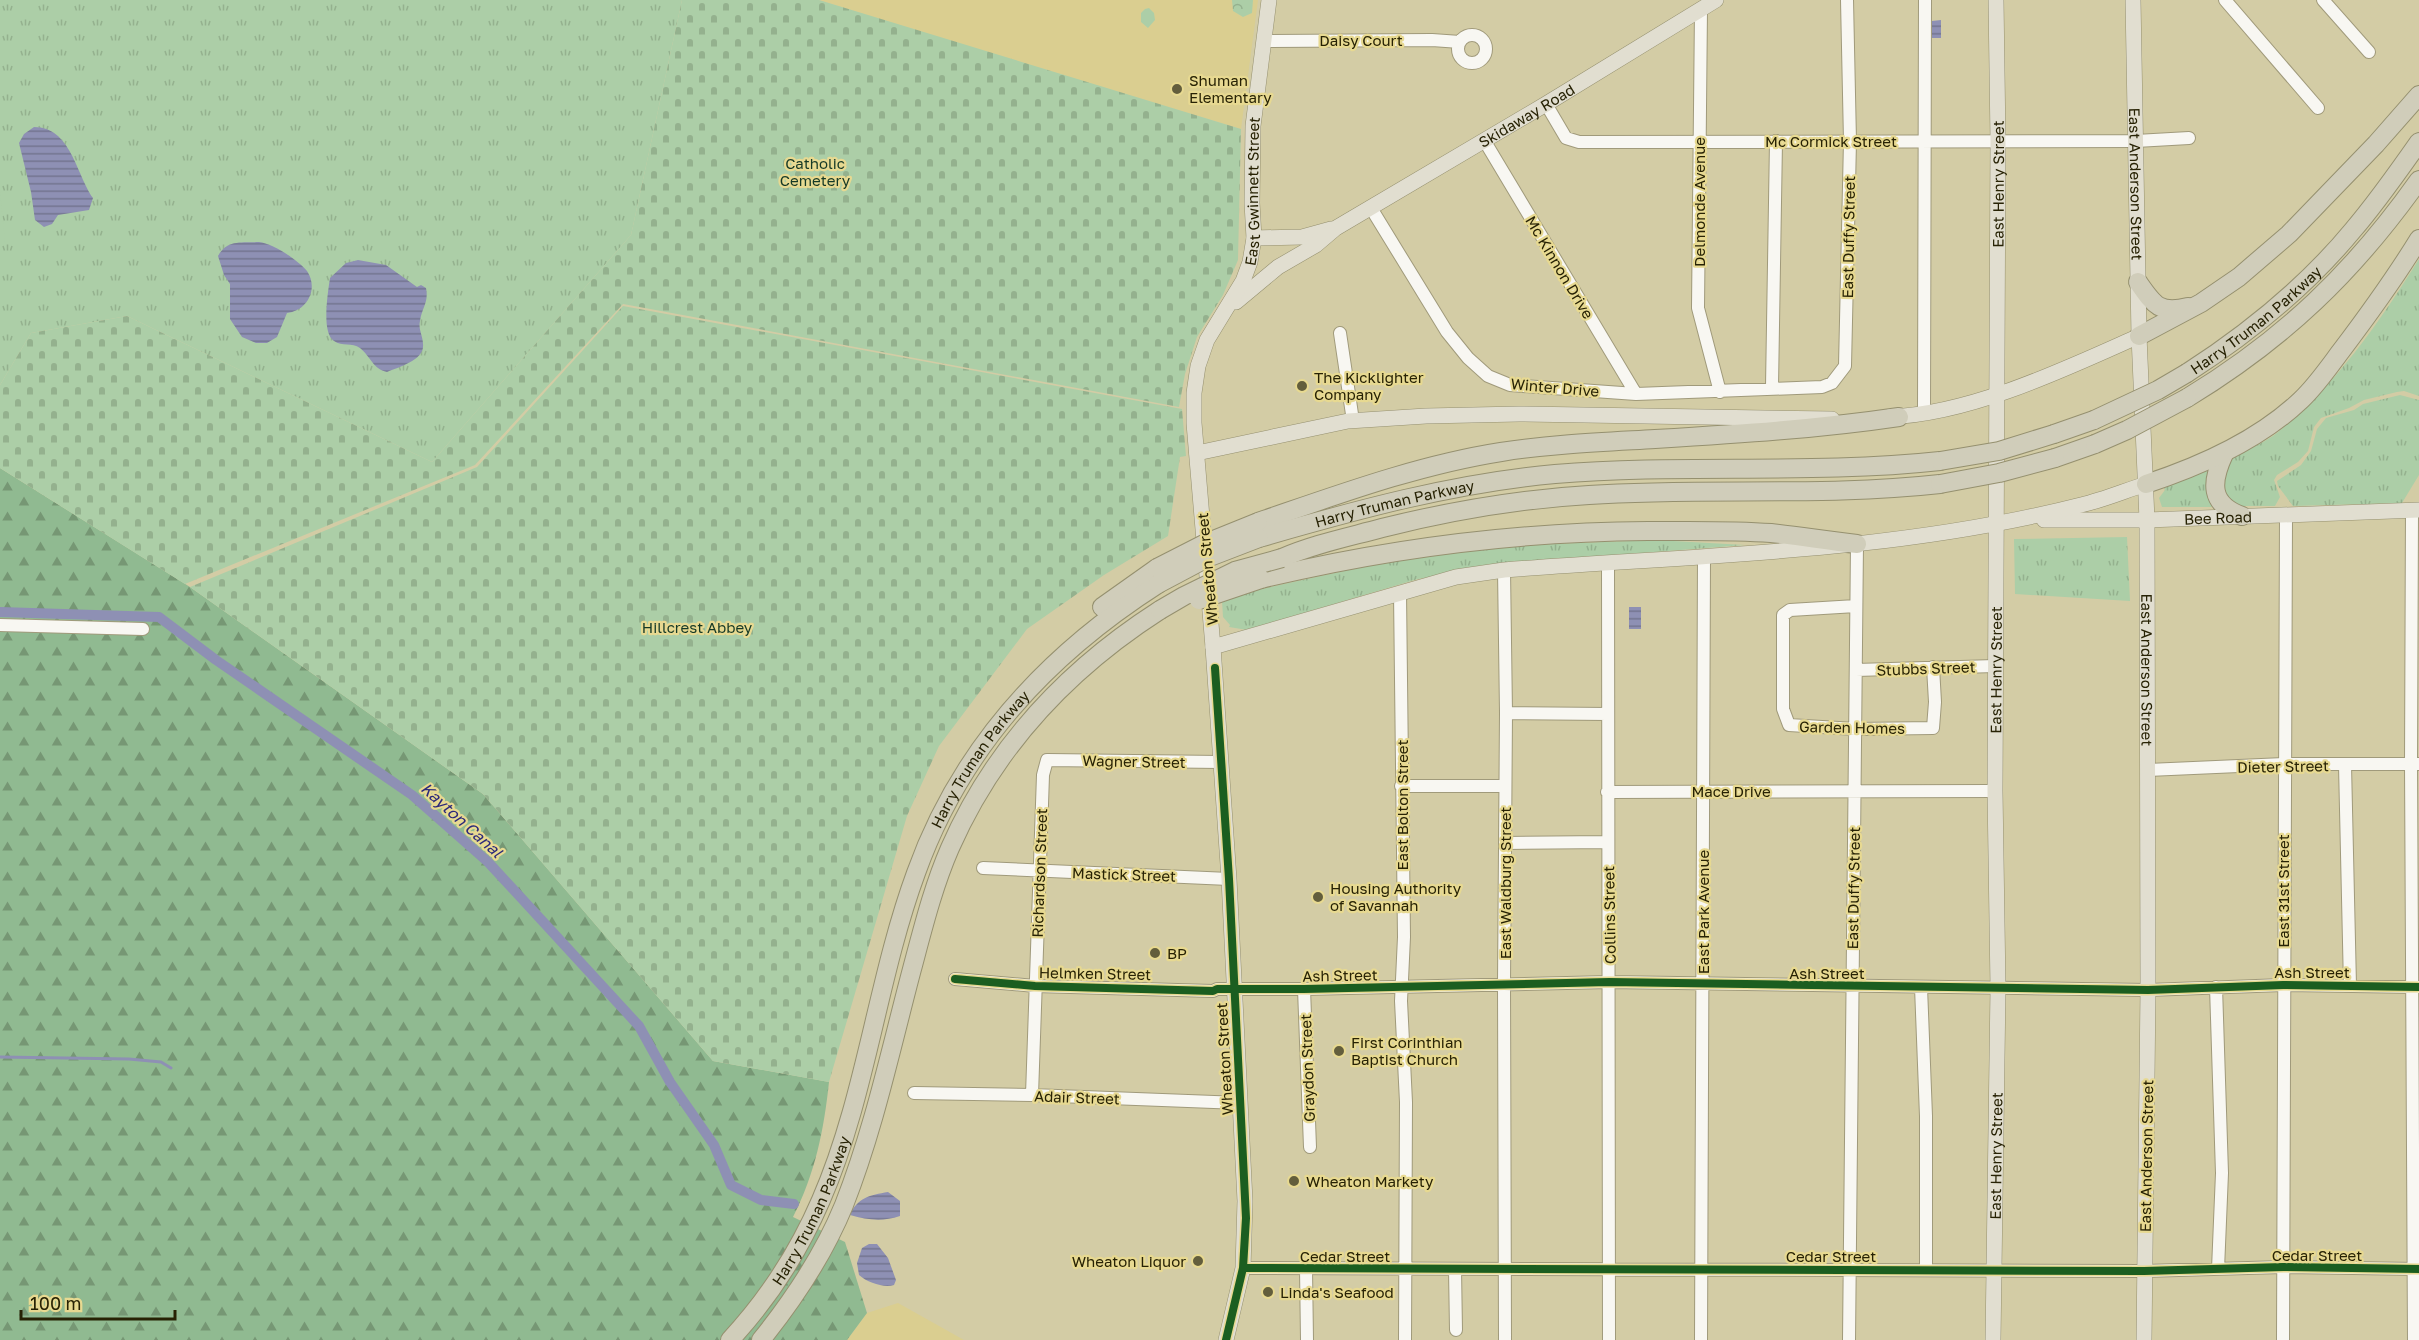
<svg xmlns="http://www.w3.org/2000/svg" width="2419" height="1340" viewBox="0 0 2419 1340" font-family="'Golos Text',sans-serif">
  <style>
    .built { fill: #dace90 }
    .grass { fill: url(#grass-tufts) }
    .forest { fill: url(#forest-firs) }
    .cemetery { fill: url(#cemetery-stones) }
    .park { fill: url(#park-crowns) }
    .pitch { fill: #accea7 }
    .water { fill: url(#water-rules) }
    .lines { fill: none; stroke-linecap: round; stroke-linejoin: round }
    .stream { stroke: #8e90b4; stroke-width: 3 }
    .canal { stroke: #8e90b4; stroke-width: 10 }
    .minor-casing { stroke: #a09a7b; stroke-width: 14 }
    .major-casing { stroke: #95906f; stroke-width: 16 }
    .highway-casing { stroke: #95906f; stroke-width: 20 }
    .minor { stroke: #f8f7f2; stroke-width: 12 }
    .major { stroke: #e1ded0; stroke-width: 15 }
    .highway { stroke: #d0cdba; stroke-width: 18 }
    .highway-bridge-casing { stroke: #95906f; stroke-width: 20; stroke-linecap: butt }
    .highway-bridge { stroke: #d0cdba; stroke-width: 18 }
    .cycleway-casing { stroke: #e7d991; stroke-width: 11 }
    .cycleway { stroke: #1b5e20; stroke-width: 8 }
    .poi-dot { fill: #635e3c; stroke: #e7d991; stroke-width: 2 }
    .labels { text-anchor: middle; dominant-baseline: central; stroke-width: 4.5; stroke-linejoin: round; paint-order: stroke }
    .street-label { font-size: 15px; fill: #272204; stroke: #e7d991 }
    .poi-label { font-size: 15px; fill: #272204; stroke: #e7d991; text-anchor: start }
    .park-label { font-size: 15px; fill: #153926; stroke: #e7d991 }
    .water-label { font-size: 16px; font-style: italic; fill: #2c297a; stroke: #e7d991 }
  </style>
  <defs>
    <pattern id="grass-tufts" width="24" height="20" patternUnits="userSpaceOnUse" patternTransform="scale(1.5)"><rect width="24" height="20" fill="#accea7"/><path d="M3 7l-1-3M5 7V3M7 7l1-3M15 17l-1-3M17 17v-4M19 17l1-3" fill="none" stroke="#94b18e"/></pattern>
    <pattern id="forest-firs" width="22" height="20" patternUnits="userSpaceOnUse" patternTransform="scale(1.5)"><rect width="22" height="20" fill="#90ba91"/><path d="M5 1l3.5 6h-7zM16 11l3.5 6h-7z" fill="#769774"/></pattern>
    <pattern id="cemetery-stones" width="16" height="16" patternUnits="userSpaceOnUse" patternTransform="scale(1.5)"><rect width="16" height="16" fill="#accea7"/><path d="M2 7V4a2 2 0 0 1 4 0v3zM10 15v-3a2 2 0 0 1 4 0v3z" fill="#94b18e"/></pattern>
    <pattern id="park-crowns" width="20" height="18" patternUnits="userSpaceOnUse" patternTransform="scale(1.5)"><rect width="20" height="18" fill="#accea7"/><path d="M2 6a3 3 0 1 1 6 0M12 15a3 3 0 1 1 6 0" fill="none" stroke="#94b18e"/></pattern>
    <pattern id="water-rules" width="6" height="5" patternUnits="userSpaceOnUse" patternTransform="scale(1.5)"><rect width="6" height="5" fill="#8e90b4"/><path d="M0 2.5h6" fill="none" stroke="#747590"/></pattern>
  </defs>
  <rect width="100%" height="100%" fill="#d3cca5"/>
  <!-- built -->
  <path class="built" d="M819,0H1258L1241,129L974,49Z
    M898,1303L964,1340H847L867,1313Z"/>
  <!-- grass -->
  <path class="grass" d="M0,0H682L631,235L432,462L127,316L31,333L0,385Z
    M2419,259V396L2404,391L2397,392L2364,400L2349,408L2321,418L2314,427L2308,451L2298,462L2277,475L2274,480L2280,497L2275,506H2239L2227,503L2219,472C2232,455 2250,450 2268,439C2277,434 2286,425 2293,418C2344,374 2384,315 2419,259Z
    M2400,395L2419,400V475L2402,503L2293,506L2278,486L2277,481L2301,465L2311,451L2317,429L2326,418L2354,410L2363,404Z
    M2210,470L2214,505L2211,507H2162L2159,498L2165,490L2164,487Z
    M2127,537L2130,601L2015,594L2014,539Z
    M1656,540L1745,545L1513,563L1453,573L1418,579L1247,630L1229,627L1230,625L1223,617L1222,601L1261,589L1376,564L1500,546Z"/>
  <!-- forest -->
  <path class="forest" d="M0,468L190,587L483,794L713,1061L829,1082C824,1130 815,1174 793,1217L845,1242L867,1313L847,1340H0Z"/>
  <!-- cemetery -->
  <path class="cemetery" d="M682,0H819L1241,129L1238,260L1223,295L1197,337L1185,374L1179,407L623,304L475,465L185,584L0,468V385L31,333L127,316L432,462L631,235Z
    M623,306L1182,409L1186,456L1180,457L1168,536L1104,575L1027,629L939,746L907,816L829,1082L713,1061L483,794L190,587L477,467Z"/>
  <!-- park -->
  <path class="park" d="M1232,0H1253L1252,13L1243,17L1233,11Z
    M1149,8L1154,13L1155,20L1148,28L1141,22V13L1145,9Z"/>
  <!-- pitch -->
  <path class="pitch" d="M0,191L5,242H0Z"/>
  <!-- water -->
  <path class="water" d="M1941,20V38H1932V21Z
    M34,127C71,127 76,174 93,198L89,210L58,215L52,224L44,227L35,220L31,192L19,143L24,134Z
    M259,242C272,243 298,260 307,271C319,289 307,311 287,313L277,337L267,343H256L242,337L230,319V284L224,275L218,256C227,239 241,243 259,242Z
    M358,260L386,265L417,287L421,285L426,288C429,302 422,308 420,321C418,329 423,336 423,344C425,360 399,367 387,372C373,369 371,357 360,348C352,342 342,347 334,341C321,333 328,292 330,278L346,263Z
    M1629,607H1641V629H1629Z
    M888,1192L900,1201V1216C882,1222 868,1220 850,1215C857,1198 870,1195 888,1192Z
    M869,1244H877L888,1258L896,1280L894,1285C884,1288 868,1283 859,1275L857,1263L862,1248Z"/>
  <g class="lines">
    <!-- stream -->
    <path class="stream" d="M0,1057L129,1059L161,1062L171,1068"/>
    <!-- canal -->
    <path class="canal" d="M0,612L159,617L216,660L412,795L488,862L639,1026L670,1082L714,1145L731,1185L761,1200L794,1204"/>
    <!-- minor casing -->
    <g class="minor-casing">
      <path id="minor" d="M2225,0L2318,108
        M2323,0L2369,52
        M1701,9L1698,308L1720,392
        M1458 49a14 14 0 1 1 28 0a14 14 0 1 1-28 0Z
        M1263,41L1432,40L1460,42
        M1546,104L1566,138L1579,142L2136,141L2189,138
        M1484,140L1636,394
        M1371,208L1447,332L1468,358L1488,376L1510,385L1636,394L1822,387L1832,383L1845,366L1850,141L1847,0
        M1340,333L1353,421
        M1772,387L1776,141
        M1924,413L1925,0
        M2412,510L2411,764L2414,1340
        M1608,562L1609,1340
        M1504,570L1506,713L1504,983L1505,1340
        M1400,593L1404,937L1401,1001L1406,1102L1405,1340
        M1856,606L1790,610L1783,615V709L1789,725L1855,729L1933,728L1935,702L1933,667
        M0,625L143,629
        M1856,670L1995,666
        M1506,713L1608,714
        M2345,765L2350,986
        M2148,770L2284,764H2419
        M1401,786H1505
        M1607,792L1995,791
        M1505,843L1608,842
        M983,868L1229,879
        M955,979L1035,986L1213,991L1217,989H1304L1609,982L2148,990L2283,985L2419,987
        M1921,987L1926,1116V1270
        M2216,987L2222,1173L2218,1269
        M1304,989L1310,1147
        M914,1093L1032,1095L1240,1103
        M1032,1095L1043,775L1047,760L1221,762
        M1243,1268L2144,1271L2283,1267L2419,1269
        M1306,1269L1307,1340
        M1455,1269L1456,1330
        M1701,1340L1704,556
        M1849,1340L1857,544
        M2283,1340L2286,515"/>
    </g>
    <!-- major casing -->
    <g class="major-casing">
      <g id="major">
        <path id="s1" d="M2133,0L2139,336L2147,520L2148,990L2144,1340"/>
        <path d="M1254,238L1302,237L1331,229"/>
        <path id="s2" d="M1236,302L1278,267L1316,245L1336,228L1546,104L1716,0"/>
        <path d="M1889,417C1971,414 2065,369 2139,336"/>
        <path d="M1197,453L1348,421L1426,416L1519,414L1832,419"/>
        <path id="s3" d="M2044,520H2147L2419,510"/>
        <path d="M1213,647L1456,577L1504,570C1697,555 1893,553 2081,505C2103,500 2124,491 2146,484"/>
        <path id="s4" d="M1226,1340L1243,1268L1245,1201L1229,879L1213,647L1194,423V393L1198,366L1207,340L1243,281L1250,262L1254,238L1252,203L1253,126L1269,0"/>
        <path id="s5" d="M1993,1340L1998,988L1995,791L1998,141L1996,0"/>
      </g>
    </g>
    <!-- highway casing -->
    <g class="highway-casing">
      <g id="highway">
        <path d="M2138,282C2154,305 2159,314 2188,307"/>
        <path d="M2139,336L2201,303L2239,277L2289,234L2376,144L2419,95"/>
        <path id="s6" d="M2187,373C2249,333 2306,287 2353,230C2377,202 2398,172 2419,142"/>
        <path d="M2187,398C2284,339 2353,273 2419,180"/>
        <path d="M2054,434L2094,420"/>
        <path d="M2224,454C2211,482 2209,504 2242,516"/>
        <path d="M2055,458L2095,444"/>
        <path d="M2146,484C2201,466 2258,441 2301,400C2316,386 2329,367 2341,351C2369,314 2395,278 2419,239"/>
        <path d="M1258,522C1337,495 1418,465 1501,452C1552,444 1604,442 1655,439C1737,434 1818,429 1899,417"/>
        <path id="s7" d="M1259,538C1356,510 1454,483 1555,474C1683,463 1812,475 1940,461"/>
        <path d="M1282,558C1314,544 1349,537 1382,528C1450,511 1519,499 1589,495C1706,487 1823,497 1940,484"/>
        <path d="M1261,579C1389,548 1517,532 1648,531C1689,531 1731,530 1771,533C1800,536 1828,541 1857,544"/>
        <path d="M1102,607L1157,568"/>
        <path id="s8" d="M730,1340C768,1299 799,1251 821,1200C866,1097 877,979 916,873C961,747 1047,655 1158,584"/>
        <path d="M761,1340C794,1299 824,1254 844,1205C874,1129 891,1048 912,969C923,928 933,887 950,848C994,748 1068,669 1160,610"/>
      </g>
    </g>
    <!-- minor -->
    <use href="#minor" class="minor"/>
    <!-- major -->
    <use href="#major" class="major"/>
    <!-- highway -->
    <use href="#highway" class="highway"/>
    <!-- highway-bridge casing -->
    <g class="highway-bridge-casing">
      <path id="highway-bridge" d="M2094,420L2158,390L2187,373
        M2095,444L2127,430L2187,398
        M1940,461L1999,451L2054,434
        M1940,484L1999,473L2055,458
        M1157,568L1206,543L1258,522
        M1158,584L1207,558L1259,538
        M1199,600L1261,579
        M1160,610L1184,596L1235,571L1282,558"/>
    </g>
    <!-- highway-bridge -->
    <use href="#highway-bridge" class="highway-bridge"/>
    <!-- cycleway casing -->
    <g class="cycleway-casing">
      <path id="cycleway" d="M1215,668L1229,879L1246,1218L1243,1268L1226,1340
        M955,979L1035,986L1213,991L1217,989H1304L1609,982L2148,990L2283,985L2419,987
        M1243,1268L2144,1271L2283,1267L2419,1269"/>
    </g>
    <!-- cycleway -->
    <use href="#cycleway" class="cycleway"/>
  </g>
  <!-- markers -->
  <g class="poi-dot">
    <circle cx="1177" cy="89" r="6"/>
    <circle cx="1302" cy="386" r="6"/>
    <circle cx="1318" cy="897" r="6"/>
    <circle cx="1155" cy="953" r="6"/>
    <circle cx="1339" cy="1051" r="6"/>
    <circle cx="1294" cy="1181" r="6"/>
    <circle cx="1198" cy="1261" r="6"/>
    <circle cx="1268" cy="1292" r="6"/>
  </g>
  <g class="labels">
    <!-- street labels -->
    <g class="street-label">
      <text x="1361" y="40">Daisy Court</text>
      <text stroke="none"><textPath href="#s2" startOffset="346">Skidaway Road</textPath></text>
      <text x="1831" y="141">Mc Cormick Street</text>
      <text stroke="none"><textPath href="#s5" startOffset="1156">East Henry Street</textPath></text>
      <text stroke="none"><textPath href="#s1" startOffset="184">East Anderson Street</textPath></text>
      <text stroke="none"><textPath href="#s4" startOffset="1166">East Gwinnett Street</textPath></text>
      <text transform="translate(1699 202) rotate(-90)">Delmonde Avenue</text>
      <text transform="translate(1848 237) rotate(-89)">East Duffy Street</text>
      <text transform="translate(1560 267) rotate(59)">Mc Kinnon Drive</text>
      <text stroke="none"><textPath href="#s6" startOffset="87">Harry Truman Parkway</textPath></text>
      <text transform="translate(1555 387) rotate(5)">Winter Drive</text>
      <text stroke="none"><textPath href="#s7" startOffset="140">Harry Truman Parkway</textPath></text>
      <text stroke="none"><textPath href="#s3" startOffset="174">Bee Road</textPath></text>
      <text transform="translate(1207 569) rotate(-95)">Wheaton Street</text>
      <text transform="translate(1926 668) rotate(-2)">Stubbs Street</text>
      <text stroke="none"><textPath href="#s5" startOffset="670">East Henry Street</textPath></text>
      <text stroke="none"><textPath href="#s1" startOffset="670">East Anderson Street</textPath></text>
      <text transform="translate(1852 727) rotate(1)">Garden Homes</text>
      <text stroke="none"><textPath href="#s8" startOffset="640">Harry Truman Parkway</textPath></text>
      <text transform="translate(1134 761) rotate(1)">Wagner Street</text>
      <text transform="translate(2283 766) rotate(-1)">Dieter Street</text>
      <text x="1731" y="791">Mace Drive</text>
      <text transform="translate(1402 805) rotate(-90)">East Bolton Street</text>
      <text transform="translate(1039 873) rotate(-88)">Richardson Street</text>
      <text transform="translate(1124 874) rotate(2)">Mastick Street</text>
      <text transform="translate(1505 883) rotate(-90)">East Waldburg Street</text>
      <text transform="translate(1853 888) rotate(-89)">East Duffy Street</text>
      <text transform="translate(2283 891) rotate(-90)">East 31st Street</text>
      <text transform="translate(1703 912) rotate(-90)">East Park Avenue</text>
      <text transform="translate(1609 915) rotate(-91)">Collins Street</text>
      <text x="2312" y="972">Ash Street</text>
      <text transform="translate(1095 973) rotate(1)">Helmken Street</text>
      <text x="1827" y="973">Ash Street</text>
      <text transform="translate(1340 975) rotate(-1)">Ash Street</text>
      <text transform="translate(1224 1059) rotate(-93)">Wheaton Street</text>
      <text transform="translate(1307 1068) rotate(-92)">Graydon Street</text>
      <text transform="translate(1077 1097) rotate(2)">Adair Street</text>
      <text stroke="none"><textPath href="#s5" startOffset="184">East Henry Street</textPath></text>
      <text transform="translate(2146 1156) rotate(-89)">East Anderson Street</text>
      <text stroke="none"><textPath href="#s8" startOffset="154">Harry Truman Parkway</textPath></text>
      <text x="2317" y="1255">Cedar Street</text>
      <text x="1345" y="1256">Cedar Street</text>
      <text x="1831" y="1256">Cedar Street</text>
    </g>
    <!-- poi labels -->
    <g class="poi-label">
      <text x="1189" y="80">Shuman<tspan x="1189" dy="17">Elementary</tspan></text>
      <text x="1314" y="377">The Kicklighter<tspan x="1314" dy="17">Company</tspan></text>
      <text x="1330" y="888">Housing Authority<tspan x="1330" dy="17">of Savannah</tspan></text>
      <text x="1167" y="953">BP</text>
      <text x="1351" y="1042">First Corinthian<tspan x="1351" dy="17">Baptist Church</tspan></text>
      <text x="1306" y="1181">Wheaton Markety</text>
      <text x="1186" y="1261" text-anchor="end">Wheaton Liquor</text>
      <text x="1280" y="1292">Linda's Seafood</text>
    </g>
    <!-- park labels -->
    <g class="park-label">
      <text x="815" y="163">Catholic<tspan x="815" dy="17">Cemetery</tspan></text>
      <text x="697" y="627">Hillcrest Abbey</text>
    </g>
    <!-- water labels -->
    <g class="water-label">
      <text transform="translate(462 820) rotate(42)">Kayton Canal</text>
    </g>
  </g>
  <!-- scale -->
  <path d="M21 1310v9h154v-9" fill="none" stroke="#272204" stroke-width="3"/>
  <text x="30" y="1310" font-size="18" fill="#272204" stroke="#e7d991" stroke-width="4.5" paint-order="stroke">100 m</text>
</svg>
